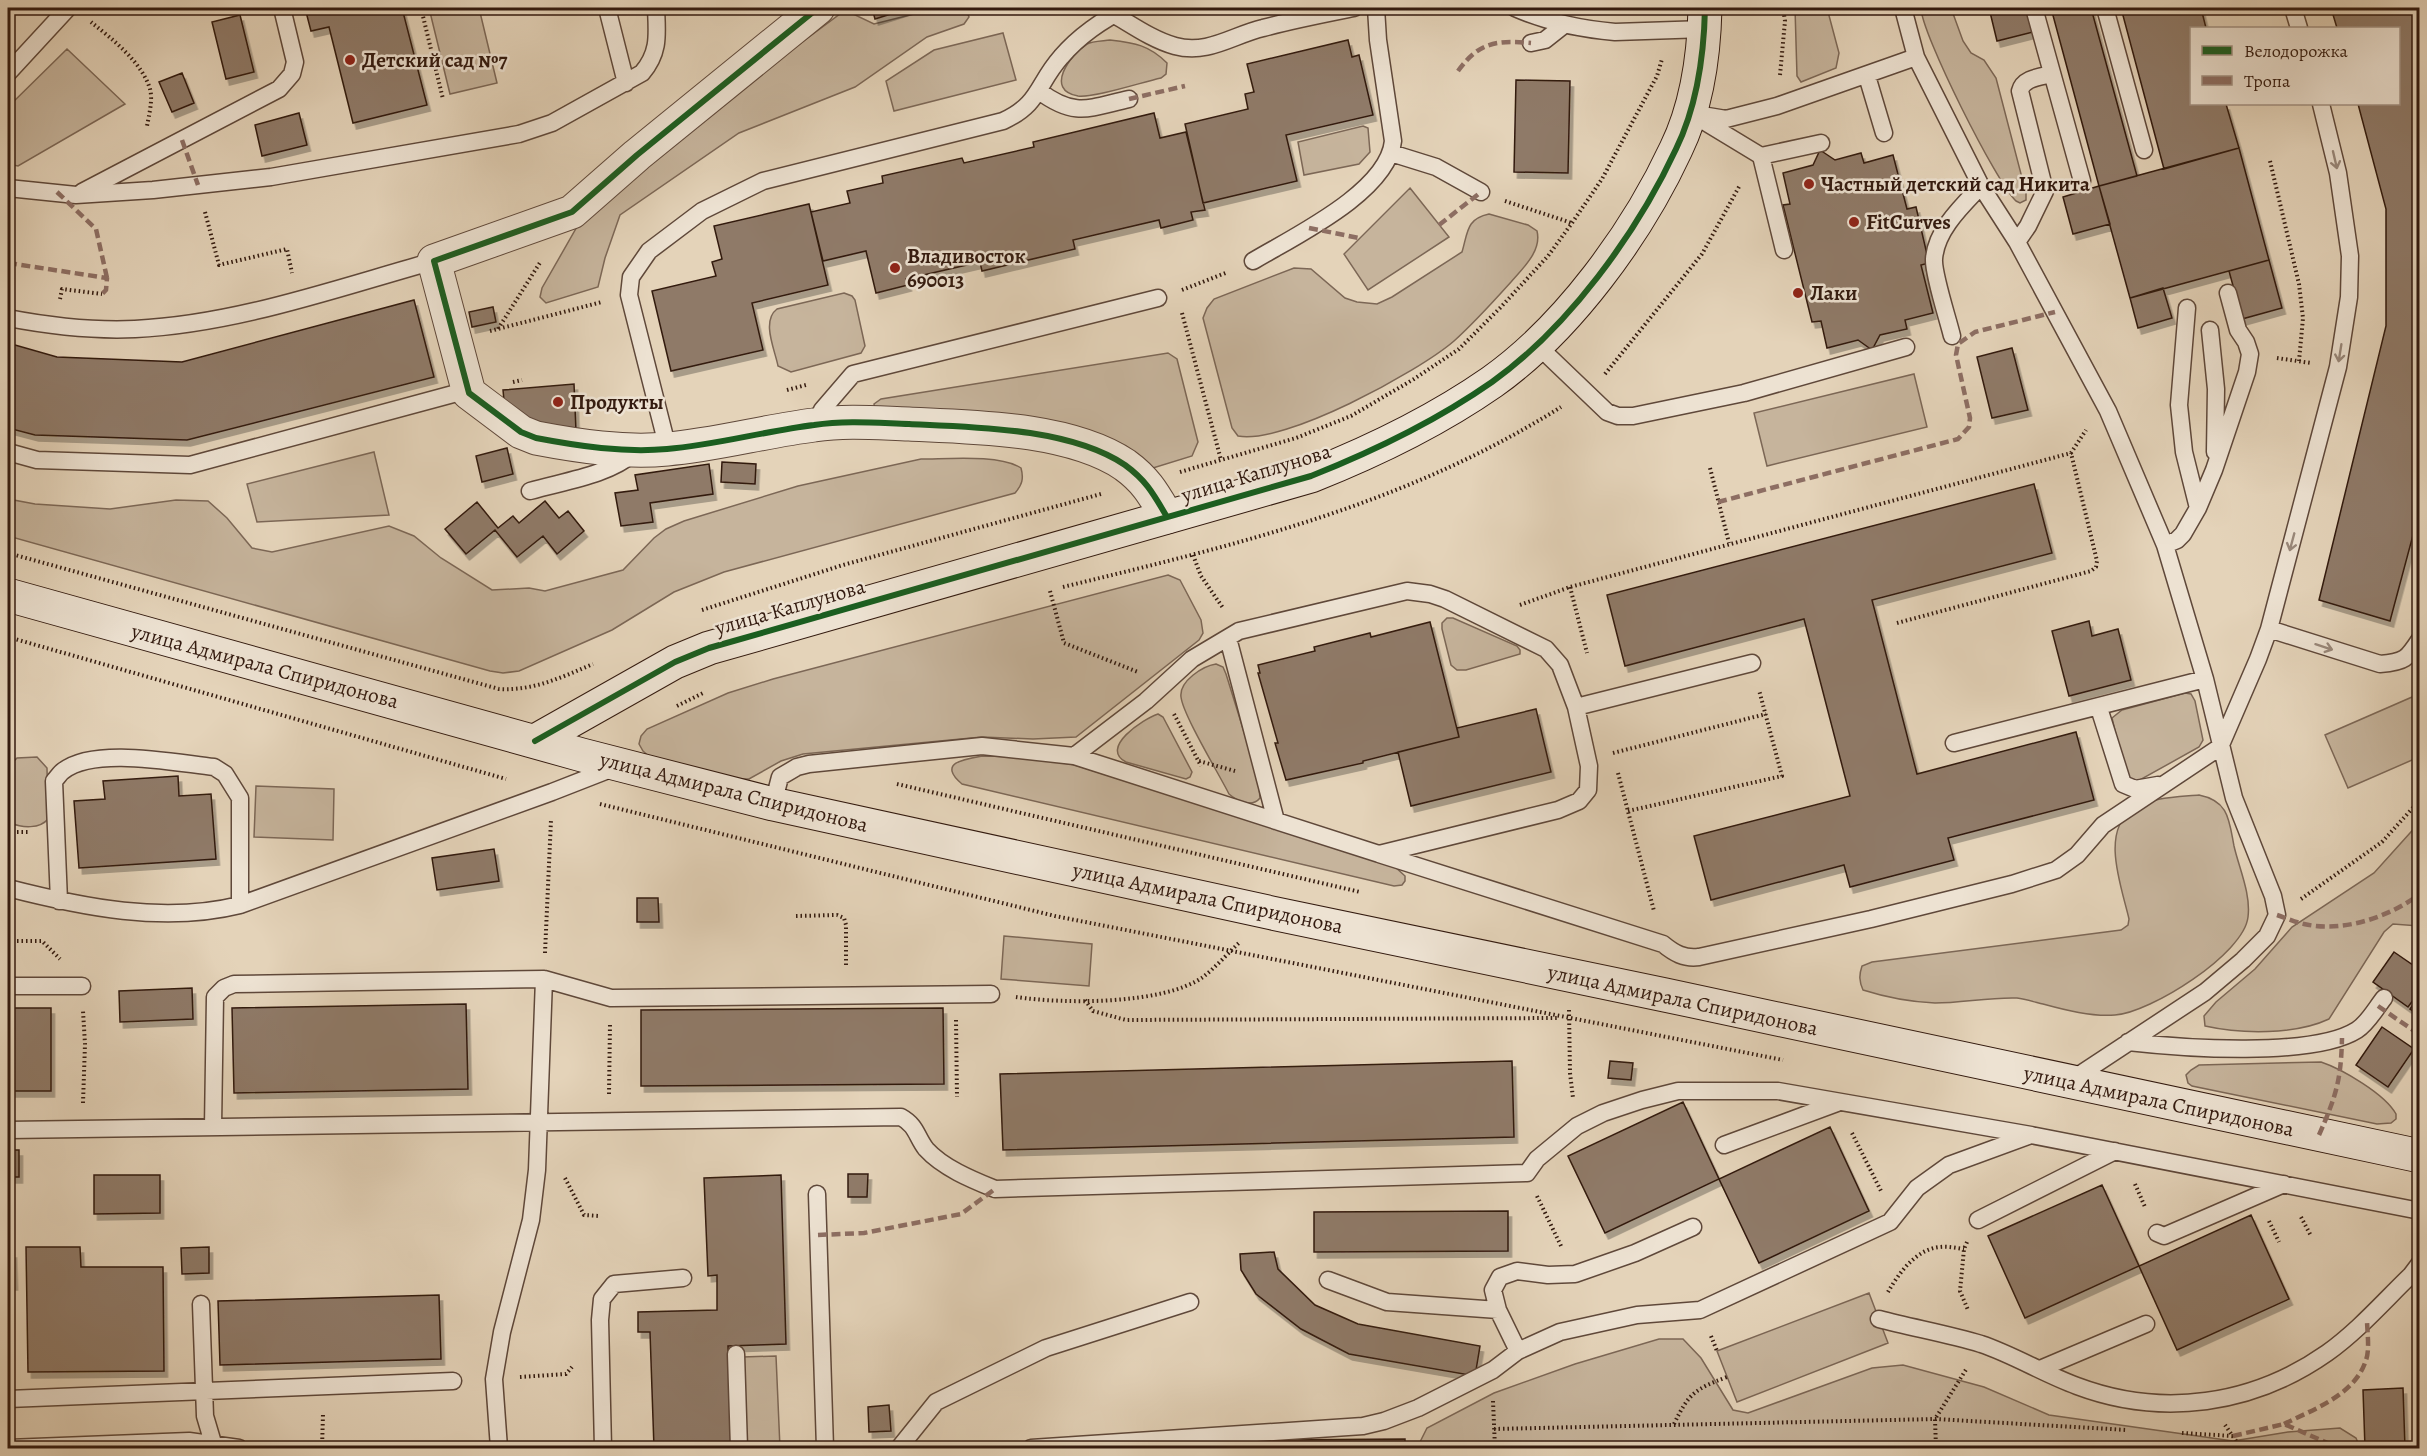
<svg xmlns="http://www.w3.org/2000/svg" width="2427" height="1456" viewBox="0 0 2427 1456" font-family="Alegreya,serif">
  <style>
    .green { fill: #c6b49c; stroke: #7c6756; stroke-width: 1.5 }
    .building { fill: #8f7a67; stroke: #331a0f; stroke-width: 1.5; filter: url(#shadow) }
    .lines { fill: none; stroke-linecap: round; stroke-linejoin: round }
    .lane-casing { stroke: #5f483a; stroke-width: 19 }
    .street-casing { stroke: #5f483a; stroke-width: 35 }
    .secondary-casing { stroke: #331a0f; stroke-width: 35 }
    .path { stroke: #331a0f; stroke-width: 4; stroke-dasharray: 1.5 3; stroke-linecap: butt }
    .lane { stroke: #ede2d2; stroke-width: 16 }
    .street { stroke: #ede2d2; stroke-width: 33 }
    .secondary { stroke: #ede2d2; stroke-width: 33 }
    .quiet { stroke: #8d6e63; stroke-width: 4.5; stroke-dasharray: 9 4.5; stroke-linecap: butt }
    .cycleway-casing { stroke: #ede2d2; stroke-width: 10 }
    .cycleway { stroke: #1b5e20; stroke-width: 6 }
    .oneway { stroke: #99887a }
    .poi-dot { fill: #8f2418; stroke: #ede2d2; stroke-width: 2 }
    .labels { text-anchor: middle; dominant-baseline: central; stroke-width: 5; stroke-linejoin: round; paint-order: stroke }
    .poi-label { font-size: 21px; font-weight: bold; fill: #331a0f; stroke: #ede2d2; text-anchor: start }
    .street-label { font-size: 21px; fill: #331a0f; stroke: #ede2d2 }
  </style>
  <defs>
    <filter id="shadow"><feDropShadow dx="3.5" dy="6" stdDeviation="0" flood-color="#0004"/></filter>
  </defs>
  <rect width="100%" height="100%" fill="#e4d3b9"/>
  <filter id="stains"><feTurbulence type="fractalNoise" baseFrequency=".00333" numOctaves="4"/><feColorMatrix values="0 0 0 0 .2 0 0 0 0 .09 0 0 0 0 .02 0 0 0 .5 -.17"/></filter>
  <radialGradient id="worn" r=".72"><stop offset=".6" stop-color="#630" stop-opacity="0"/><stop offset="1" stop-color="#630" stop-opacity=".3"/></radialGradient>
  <!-- green -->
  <path class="green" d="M429,8H479L497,83L450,94Z
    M938,8H965L969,17L964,24L927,37L855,87L739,133L620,215L605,258L598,287L546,303L540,297L542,288L582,218L770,66L840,14L847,11L874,24Z
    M1795,8H1827L1839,53L1836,68L1801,82L1797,76Z
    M1921,8H1951L1963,41L1971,53L1984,60L1996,78L2026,193V200L2020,203L2016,201C1997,184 1921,33 1921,8Z
    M1003,33L1016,80L894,111L886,81L934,50Z
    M1110,40C1135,43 1149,45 1167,63L1166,74L1161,78C1142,82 1095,98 1078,96C1044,90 1070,55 1087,44C1092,41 1103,41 1110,40Z
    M67,49L125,104L18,166L8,164V107Z
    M1363,126L1368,128L1370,152L1359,164L1304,175L1298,142Z
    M1410,188L1449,237L1368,290L1344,254Z
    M1489,214L1528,225L1537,231C1542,251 1523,268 1511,282C1493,302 1474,323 1454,341C1418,372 1284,445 1238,436L1232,428L1203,318L1207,308L1214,299L1294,268L1311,269L1345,298L1357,302L1377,304L1392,297L1462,252C1468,232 1466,219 1489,214Z
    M844,293L852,296L855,300L865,346L861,353L791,372L778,366C775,350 761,321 777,309Z
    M1168,353L1177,359L1198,442L1192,456L1153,468L875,408L874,404L881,399Z
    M1914,374L1927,427L1767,466L1754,413Z
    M374,452L389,515L257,522L247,484Z
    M921,459C947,459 1000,454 1021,468C1024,479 1022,485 1015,493L724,572L674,592L612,630L519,671L503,673L490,671L8,536V499L35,504L110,509L176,500L208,501L227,518L252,548L272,552L389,526L414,536L441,558L492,590L529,588L545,591L623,570L654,538L666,529L684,521L798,486Z
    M1168,575L1180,580L1201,620L1203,633L1199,640L1076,737L1033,739L982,737L803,754L781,761L749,779H734L652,759L643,751L639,744L641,736L647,729L728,693L773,679Z
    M1447,618H1453L1517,646L1520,650V654L1466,670H1457L1451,665L1442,629V623Z
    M1216,664L1223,667L1226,674L1258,777L1260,798C1252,808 1237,801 1229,794C1219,774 1183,715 1181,697C1179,681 1203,666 1216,664Z
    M2185,693L2191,694L2195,701L2203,740L2199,747L2138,781L2126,777L2112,718L2122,710Z
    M2419,694V757L2348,788L2325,735Z
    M1158,714L1163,717L1192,772L1190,777L1186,779L1126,762C1099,748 1143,719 1158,714Z
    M982,756L1029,757L1075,765L1393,865L1405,876V881L1402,885L1394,886L962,784C937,763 964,759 982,756Z
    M37,757L47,768L48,819C40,829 22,828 11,823L10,816L8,767L17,758Z
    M256,786L334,789L333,840L254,837Z
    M2199,795C2229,801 2229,820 2234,846C2239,868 2251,894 2248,917C2244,954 2150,1013 2115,1015C2092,1017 2065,1010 2043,1004C2035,1002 2025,999 2017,998C1989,997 1962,1003 1935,1003C1911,1002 1885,997 1863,990C1859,981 1859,975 1862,966L1872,962L2121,930L2128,925L2129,919C2122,888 2100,832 2132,810C2150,797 2178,797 2199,795Z
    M2419,823V926L2393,924L2384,932L2329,1019C2295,1035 2241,1034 2205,1026L2204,1016L2216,1002L2255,969L2292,927L2374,873Z
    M1004,936L1092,944L1089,986L1001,979Z
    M2321,1062C2342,1069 2385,1094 2396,1114V1119L2391,1123L2377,1124L2192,1086L2188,1083L2186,1075L2191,1070L2199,1065Z
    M1869,1293L1888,1343L1737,1402L1717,1351Z
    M1659,1339H1683L1701,1358L1733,1410L1748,1413L1872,1368L1903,1365L1984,1387L2049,1415L2233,1441L2288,1432L2340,1428L2356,1438L2360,1448H1417L1427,1428L1494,1393L1575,1364Z
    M776,1356L780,1448H747L743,1357Z"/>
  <!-- building -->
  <path class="building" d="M305,8H402L427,105L353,123L329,27L311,31Z
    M872,8H910L875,19Z
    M1989,8H2026L2033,32L1997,41Z
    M2051,8H2091L2137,176L2099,186Z
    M2121,8H2201L2206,28H2192V104H2226L2239,148L2164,169Z
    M2331,8H2410L2420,41V509L2390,621L2319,600L2386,326V209L2358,104H2398V28H2337Z
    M240,15L254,72L226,79L212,22Z
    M1348,40L1352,57L1359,55L1373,115L1286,135L1297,181L1203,203L1185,124L1248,109L1245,94L1254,92L1247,64Z
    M182,73L194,103L172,112L159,82Z
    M1516,80L1570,81L1568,173L1514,172Z
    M299,113L307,145L262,156L255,125Z
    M1154,113L1160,138L1186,132L1205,210L1191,212L1193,220L1161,228L1159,220L1073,240L1075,249L982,271L980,262L906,279L908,285L876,293L866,251L823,261L811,212L850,203L847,191L883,183L882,176L962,158L964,163L1034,147L1033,142Z
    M2239,148L2269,260L2130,298L2099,186Z
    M1820,150L1835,160L1861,153L1864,163L1893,155L1907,209L1916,207L1929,263L1921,265L1933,313L1905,320L1907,329L1880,335L1872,350L1858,340L1827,348L1821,321L1812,322L1783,205L1790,204L1783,173L1813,165Z
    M2099,186L2110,224L2073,234L2063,197Z
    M809,204L828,285L752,303L763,350L671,371L652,291L716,276L712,262L722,259L714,226Z
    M2269,260L2282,308L2242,319L2229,271Z
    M2163,288L2172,318L2138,328L2130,298Z
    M414,300L434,377L187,440L35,435L8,428V343L57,357L182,362Z
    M493,307L496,322L472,327L469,312Z
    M2012,348L2028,410L1992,418L1977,357Z
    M574,384L576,431L542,430L505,411L503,390Z
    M507,448L513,474L482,482L476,456Z
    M722,462L756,464L755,484L721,482Z
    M709,464L713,494L650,503L653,522L621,526L615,493L638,490L635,475Z
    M2034,484L2052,553L1872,600L1917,774L2076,732L2094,800L1948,838L1954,860L1850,887L1844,865L1711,900L1694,836L1850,796L1804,619L1625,666L1607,595Z
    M545,501L559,518L568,511L584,531L557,554L543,536L517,557L495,530L466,554L445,529L477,502L498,528L513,516L519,523Z
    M2089,621L2092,636L2118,629L2131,680L2069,696L2052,631Z
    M1430,622L1459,737L1363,761V763L1286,780L1275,743H1278L1258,673H1260L1258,665L1315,651L1314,647L1370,633L1371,637Z
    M1536,709L1551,772L1411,806L1398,752L1459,737L1457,728Z
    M178,776L179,796L211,794L216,859L79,868L74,801L105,799L103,781Z
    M494,849L499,881L437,890L432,858Z
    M637,898H658L659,922H637Z
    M2394,952L2420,970V991L2408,1007L2373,982Z
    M192,988L193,1019L120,1022L119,991Z
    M2420,995V1016L2410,1009Z
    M466,1004L468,1089L234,1093L232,1008Z
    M8,1008H51V1091H8Z
    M943,1008L944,1084L641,1086V1010Z
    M2382,1027L2414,1049L2388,1087L2356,1065Z
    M1512,1061L1514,1137L1003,1150L1000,1074Z
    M1610,1061L1633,1063L1631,1080L1608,1078Z
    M1683,1102L1719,1179L1605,1233L1568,1156Z
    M1830,1127L1869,1211L1759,1263L1719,1179Z
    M8,1150H19V1177H8Z
    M848,1174H868L867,1197H848Z
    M94,1175H160V1213L94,1214Z
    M781,1175L786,1344L728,1346L732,1448H654L650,1332H638V1312L717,1310V1275L708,1276L704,1178Z
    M2102,1185L2139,1266L2025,1318L1988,1236Z
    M1508,1211V1251L1314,1252V1212Z
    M2251,1215L2289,1299L2177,1350L2139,1266Z
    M26,1247H80L81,1267H163L164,1371L28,1372Z
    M209,1247V1273L182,1274L181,1248Z
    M8,1252H13L14,1284H8Z
    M1274,1252L1278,1269L1315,1305L1358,1324L1480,1346L1475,1376L1349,1354L1301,1329L1256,1294L1241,1270L1240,1254Z
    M439,1295L441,1359L220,1365L218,1301Z
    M2403,1388L2405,1448H2365L2363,1390Z
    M889,1405L891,1431L869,1432L868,1407Z
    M1405,1439V1448H1263V1440Z
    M1222,1445H1241V1448H1222Z"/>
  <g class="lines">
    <!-- lane casing -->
    <g class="lane-casing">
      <path id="lane" d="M607,8L626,83
        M1515,8C1547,22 1580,29 1615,32L1705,29
        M1903,8L1916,57L1981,186L2017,242L2108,411L2165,545L2205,679L2234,798L2273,896L2277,915L2267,936L2243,960L2205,992L2070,1081
        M2034,8L2082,181
        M2105,8L2144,150
        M2293,8L2299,28
        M1113,14C1132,25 1153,40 1175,46C1208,55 1233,35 1263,28C1293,20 1324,14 1354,8
        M1531,43L1545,40L1564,25
        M8,73L68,8
        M1867,76L1884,133
        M1039,91C1075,118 1089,108 1129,99
        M1690,113L1726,119L1777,106L1916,57
        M1695,116L1761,156L1821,143
        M1391,153L1436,167L1481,192
        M1761,156L1784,250
        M8,188L76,195L153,190L271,177L519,134L552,123L642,73C660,52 657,34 656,8
        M82,192L279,89L292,74L295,62L282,8
        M2017,242L2028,226L2045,191L2020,91C2023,78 2040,77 2052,74
        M1253,261C1293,237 1388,192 1393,141L1378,40L1376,8
        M2187,308L2179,405L2184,452L2198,508
        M8,318C50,326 92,331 135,329C237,324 337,288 434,261
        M2210,330L2216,389L2215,452
        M1952,336C1948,319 1933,274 1934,259C1936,230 1962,206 1981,186
        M1536,344L1607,412L1618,416H1633L1744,393L1906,347
        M816,424L822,410L853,374L1158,298
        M668,449L629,295L631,277L649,251L702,211L763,181L1003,121C1040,104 1037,84 1061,57C1078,37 1103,19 1127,8
        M8,452L37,460L190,465L468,390
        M530,491C564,481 607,476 634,453
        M2165,545L2177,540L2183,534L2198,508L2214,470L2247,372L2250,354L2246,342L2238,330L2228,293
        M2269,629L2380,664C2405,662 2407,659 2420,639
        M1228,638L1276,821
        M1576,707L1752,663
        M2099,708L2123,784L2135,789L2158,785
        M1954,743L2205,679
        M773,804L780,777L797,767L809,764L982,746L1074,756L1379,854L1558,810L1579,801L1588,790L1589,766L1576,707L1560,665L1546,649L1445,599L1430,594L1407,591L1239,631L1192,659L1146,701L1074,756
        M1379,854L1663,944C1674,953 1684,959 1699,957L1871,919L2012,884L2056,870L2077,855L2103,825L2220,747L2258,659L2269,629L2338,367L2349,297L2350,256L2338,173L2321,104
        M8,888C82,907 164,924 240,905L552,792L616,767
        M59,901L54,781C57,778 60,773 63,771C94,746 176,763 214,767L225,774L240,798V905
        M8,986H82
        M2128,1042C2181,1048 2313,1058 2357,1030C2368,1023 2376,1008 2384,998
        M213,1127L215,997L224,988L234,984L544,979L611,998L991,994
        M8,1130L901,1117C917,1126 916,1136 926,1149C943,1168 973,1180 995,1189L1527,1173L1537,1159L1577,1126L1603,1113L1642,1100L1678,1091H1778L2031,1135
        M1724,1145L1837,1103
        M817,1194L825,1448
        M1978,1220L2115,1151
        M2157,1233L2164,1236L2284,1184
        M1328,1280L1387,1302L1498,1310
        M201,1304L205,1416L213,1443
        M1879,1319C1913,1328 1948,1334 1981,1344C2014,1355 2044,1374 2077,1386C2162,1418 2253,1405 2327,1353C2358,1331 2384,1301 2411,1275L2420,1263
        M1518,1351L1498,1310L1493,1290L1500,1277L1517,1271L1548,1275L1575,1274L1635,1253L1693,1227
        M736,1354L739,1448
        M2040,1369L2146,1324
        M8,1399L453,1381
        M8,1448L189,1441L239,1448
        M499,1448L494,1379L502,1332L531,1220L537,1170L544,979
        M603,1448L600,1320L602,1299L614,1284L683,1278
        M899,1448L936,1402L1046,1348L1190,1302
        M1031,1448L1363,1426L1384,1421L1418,1408L1493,1370L1518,1351L1560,1332L1637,1315L1700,1310L1890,1222L1917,1188L1949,1165L2031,1135L2420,1211"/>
    </g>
    <!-- street casing -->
    <g class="street-casing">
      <path id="street" d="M818,8L637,155L572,212L434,261L469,393L521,432L536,438C578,446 624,453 667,449C716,445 765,431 814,425C846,420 878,423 909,424C975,427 1070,428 1125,465C1147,481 1154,495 1167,517"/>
    </g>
    <!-- secondary casing -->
    <g class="secondary-casing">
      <path id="secondary" d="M8,595L582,755L773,804L1272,913L1665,995L2420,1156
        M535,741L675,662L709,648L1311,476C1374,451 1436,421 1492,382C1568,328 1637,233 1676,149C1697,106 1704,55 1705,8"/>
    </g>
    <!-- path -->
    <path class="path" d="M421,8L443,99
      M91,22C112,39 142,62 150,89C153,100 149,115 147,126
      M1780,75L1785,21L1783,8
      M2270,161L2299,284L2303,318L2299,361
      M1505,201L1572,223
      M205,212L219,265L287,249L292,273
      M1182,290L1228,272
      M60,299L62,289L102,294
      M1182,313L1221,460
      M498,329L541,261
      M490,331L602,302
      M2277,358L2311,363
      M1605,374L1702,254L1740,185
      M513,382L522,380
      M787,390L806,385
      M1710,468L1729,543
      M1180,472L1296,438L1351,416L1414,379L1459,349L1500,308L1548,256L1572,223L1602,179L1657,76L1662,59
      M8,553L499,689C534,691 562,677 593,664
      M1193,555L1201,576L1223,608
      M1063,587C1239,544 1405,505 1561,407
      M1570,587L1587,653
      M1050,591L1064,643L1138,672
      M1520,605L1570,587L2071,453L2086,430
      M702,610L843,565L1101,494
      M1897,623L2091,571L2096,567L2097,561L2071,453
      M8,637L506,779
      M677,706L705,692
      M1174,714L1201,766
      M1613,753L1766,714
      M1199,761L1235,771
      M1618,773L1654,911
      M897,784L1360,892
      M600,804L1055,916L1783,1060
      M1628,811L1782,776L1759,690
      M8,832H28
      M2301,899L2382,842L2420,800
      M796,916L837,915L844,918L846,925V967
      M8,941H42L60,959
      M545,953L551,820
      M1016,997C1064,1004 1163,1005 1203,977C1216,967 1228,953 1240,942
      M1085,1000L1093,1011L1126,1020L1558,1018
      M1569,1010L1570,1073L1573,1098
      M956,1020L957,1097
      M609,1094L610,1024
      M83,1103L85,1044L83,1011
      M1852,1133L1881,1191
      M565,1178L584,1215L599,1216
      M2135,1184L2145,1207
      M1537,1196L1561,1246
      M2301,1217L2311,1236
      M2269,1221L2279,1242
      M1967,1242L1964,1249L1960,1291L1968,1310
      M1888,1292C1899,1273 1916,1249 1940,1247C1948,1246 1956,1248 1964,1249
      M2416,1309L2420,1326
      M1711,1336L1717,1351
      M520,1377L566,1374L572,1367
      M1493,1401L1495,1448
      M1674,1424C1689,1393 1695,1389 1727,1377
      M2225,1425L2241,1448
      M1494,1429L1935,1419L2127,1430
      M2182,1433L2233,1436
      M322,1448L323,1414
      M1936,1448L1935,1419L1967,1368"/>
    <!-- lane -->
    <use href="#lane" class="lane"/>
    <!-- street -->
    <use href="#street" class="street"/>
    <!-- secondary -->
    <use href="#secondary" class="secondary"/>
    <!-- quiet -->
    <path class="quiet" d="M1458,71C1479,42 1496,40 1531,43
      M1129,99L1185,86
      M182,140L198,185
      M57,192L96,229L107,278
      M1439,225L1481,192
      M1309,228L1359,238
      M8,263L107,278L106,290L102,294
      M1718,502L1958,439L1969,427L1970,418L1956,355L1958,344L1975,332L2055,312
      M2277,915C2286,918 2295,922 2304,924C2343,933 2389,917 2420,894
      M2378,1006L2420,1035
      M2319,1135C2336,1096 2341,1081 2342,1038
      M818,1235L864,1233L961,1214L995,1189
      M2284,1424C2314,1409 2355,1395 2366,1360C2370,1349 2367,1331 2367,1319
      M2233,1436L2284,1424L2339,1448"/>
    <!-- cycleway casing -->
    <g class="cycleway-casing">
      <path id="cycleway" d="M818,8L637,155L572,212L434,261L469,393L521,432L536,438C578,446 624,453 667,449C716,445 765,431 814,425C846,420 878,423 909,424C975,427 1070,428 1125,465C1147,481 1154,495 1167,517
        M535,741L675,662L709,648L1311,476C1374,451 1436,421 1492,382C1568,328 1637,233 1676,149C1697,106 1704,55 1705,8"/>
    </g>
    <!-- cycleway -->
    <use href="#cycleway" class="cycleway"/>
  </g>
  <!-- one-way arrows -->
  <defs><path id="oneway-shaft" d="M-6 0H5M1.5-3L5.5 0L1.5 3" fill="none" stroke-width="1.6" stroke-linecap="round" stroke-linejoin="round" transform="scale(1.5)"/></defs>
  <g class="oneway">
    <use href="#oneway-shaft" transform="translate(2335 160) rotate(77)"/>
    <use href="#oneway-shaft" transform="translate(2340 353) rotate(99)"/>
    <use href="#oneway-shaft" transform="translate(2292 542) rotate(105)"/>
    <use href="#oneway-shaft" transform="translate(2324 647) rotate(18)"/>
  </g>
  <!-- markers -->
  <g class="poi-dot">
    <circle cx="350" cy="60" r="6"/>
    <circle cx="1809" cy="184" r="6"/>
    <circle cx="1854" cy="222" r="6"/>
    <circle cx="895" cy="268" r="6"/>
    <circle cx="1798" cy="293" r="6"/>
    <circle cx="558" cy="402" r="6"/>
  </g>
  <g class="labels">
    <!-- poi labels -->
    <g class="poi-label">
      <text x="362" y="60">Детский сад №7</text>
      <text x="1821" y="184">Частный детский сад Никита</text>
      <text x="1866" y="222">FitCurves</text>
      <text x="907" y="256">Владивосток<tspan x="907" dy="24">690013</tspan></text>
      <text x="1810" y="293">Лаки</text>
      <text x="570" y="402">Продукты</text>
    </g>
    <!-- street labels -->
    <g class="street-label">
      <text transform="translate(1256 473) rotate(-17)">улица Каплунова</text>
      <text transform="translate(790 607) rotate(-16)">улица Каплунова</text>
      <text transform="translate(265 666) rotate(15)">улица Адмирала Спиридонова</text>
      <text transform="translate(734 792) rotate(14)">улица Адмирала Спиридонова</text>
      <text transform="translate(1208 898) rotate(12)">улица Адмирала Спиридонова</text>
      <text transform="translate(1683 1000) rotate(12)">улица Адмирала Спиридонова</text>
      <text transform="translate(2159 1101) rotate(12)">улица Адмирала Спиридонова</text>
    </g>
  </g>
  <!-- margin -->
  <rect width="2427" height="1456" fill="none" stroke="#e4d3b9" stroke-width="30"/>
  <rect x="9" y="9" width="2409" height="1438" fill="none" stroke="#331a0f" stroke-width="3"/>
  <rect x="15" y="15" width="2397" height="1426" fill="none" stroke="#331a0f" stroke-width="1.5"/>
  <!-- legend -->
  <rect x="2190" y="27" width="210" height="78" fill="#ede2d2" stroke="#a39284" stroke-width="1.5"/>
  <rect x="2202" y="46" width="30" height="9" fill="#1b5e20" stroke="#a39284" stroke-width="1.5"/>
  <text x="2244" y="57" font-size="18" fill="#331a0f">Велодорожка</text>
  <rect x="2202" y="76" width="30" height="9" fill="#8d6e63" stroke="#a39284" stroke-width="1.5"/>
  <text x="2244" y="87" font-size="18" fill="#331a0f">Тропа</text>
  <rect width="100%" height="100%" filter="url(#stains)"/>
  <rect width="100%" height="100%" fill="url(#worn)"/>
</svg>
